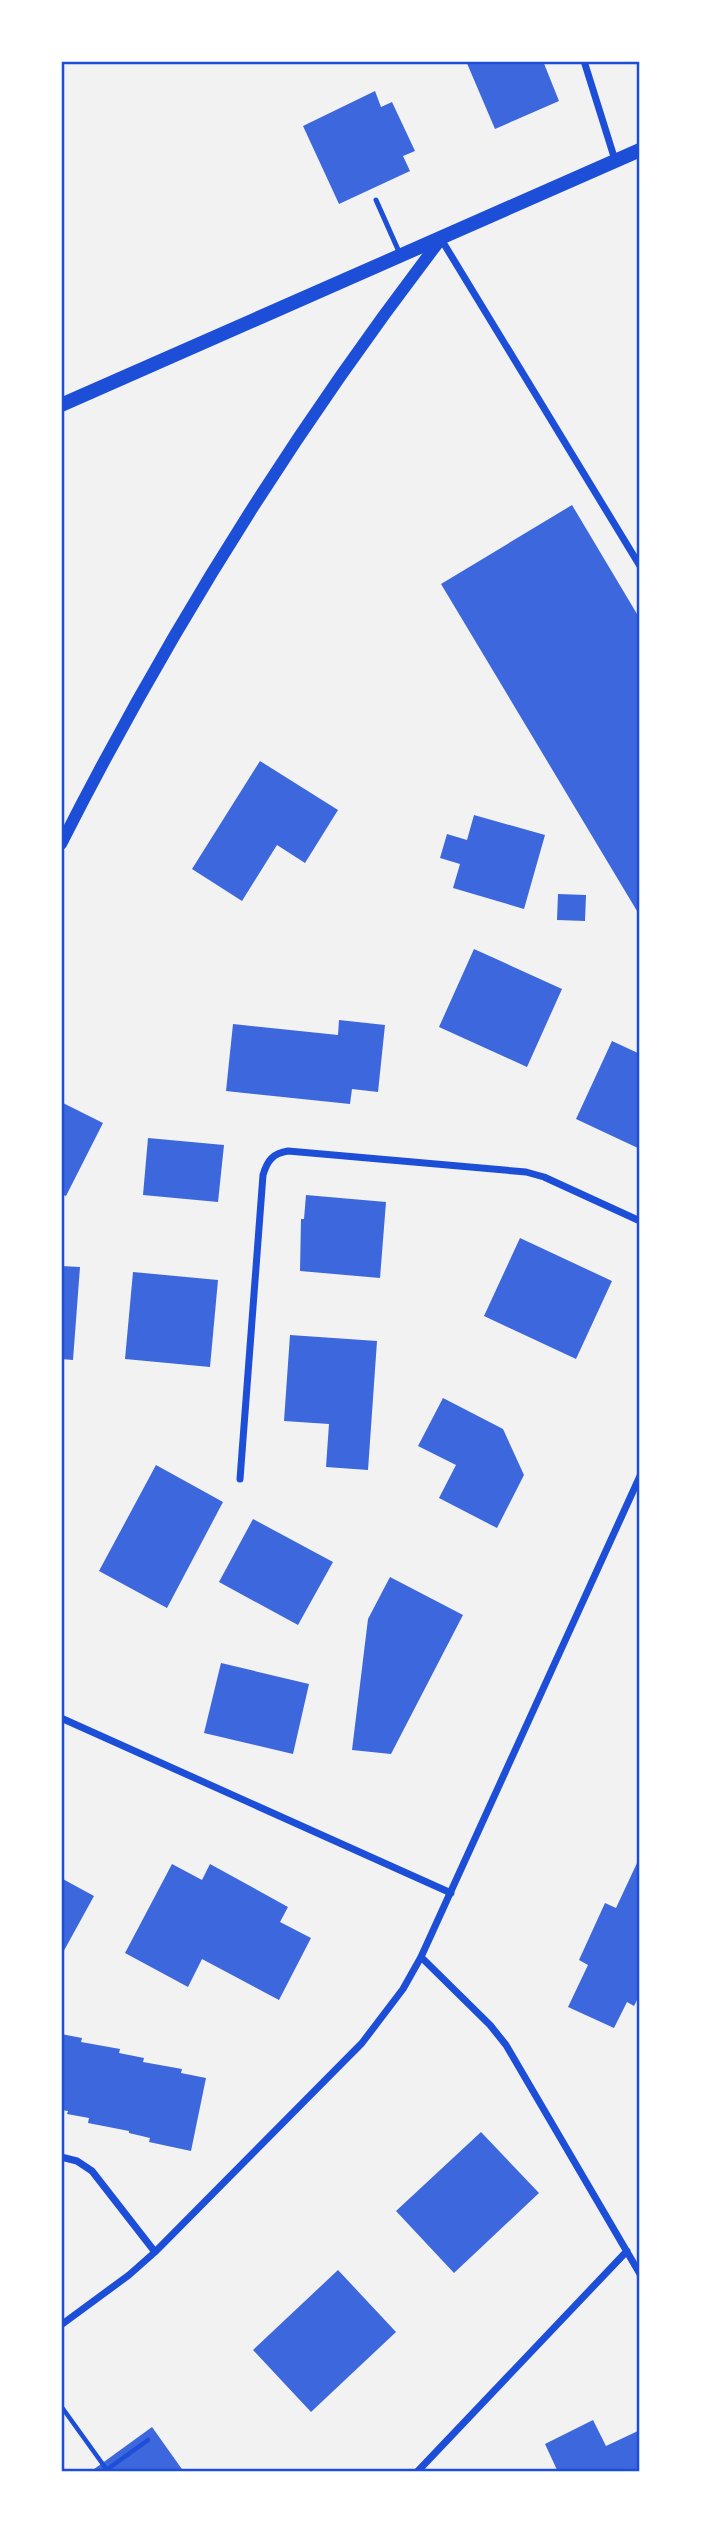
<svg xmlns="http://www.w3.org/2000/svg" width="701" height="2533" viewBox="0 0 701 2533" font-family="Manrope,sans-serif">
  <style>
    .building { fill: #3d67dc }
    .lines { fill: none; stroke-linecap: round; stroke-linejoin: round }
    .path { stroke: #1d4ed8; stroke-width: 4.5 }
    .service { stroke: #1d4ed8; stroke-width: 5 }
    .minor { stroke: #1d4ed8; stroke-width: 7 }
    .tertiary { stroke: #1d4ed8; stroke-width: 12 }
    .secondary { stroke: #1d4ed8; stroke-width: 14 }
    .neatline { fill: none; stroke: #1d4ed8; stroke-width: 2.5 }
  </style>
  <rect width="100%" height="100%" fill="#f2f2f2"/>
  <!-- building -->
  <path class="building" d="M466,61H543L559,101L495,129Z
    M375,91L381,107L392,102L415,151L403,156L410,171L339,204L303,126Z
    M572,505L640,619V916L441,584Z
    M260,761L338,810L305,863L277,845L242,901L192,869Z
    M474,815L545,835L524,909L453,888L460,864L440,858L447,834L467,840Z
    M558,894L586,895L585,921L557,920Z
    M474,949L562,989L527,1067L439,1027Z
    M339,1020L385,1025L378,1092L352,1089L350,1104L226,1091L233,1024L338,1035Z
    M612,1041L640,1054V1149L576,1119Z
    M61,1102L103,1123L66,1196L61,1194Z
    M148,1138L224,1145L218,1202L143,1195Z
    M306,1195L386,1202L380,1278L300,1271L301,1219H304Z
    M520,1238L612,1281L576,1359L484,1316Z
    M61,1266L80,1267L73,1360L61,1359Z
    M133,1272L218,1280L210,1367L125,1359Z
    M290,1335L377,1341L368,1470L326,1467L329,1424L284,1421Z
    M443,1398L503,1429L524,1475L497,1528L439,1498L456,1465L418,1446Z
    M156,1465L223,1502L167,1608L99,1571Z
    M253,1519L333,1562L298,1625L219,1582Z
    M390,1577L463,1615L391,1754L352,1750L368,1619Z
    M221,1663L309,1684L293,1754L204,1733Z
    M637,1863L640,1865V1994L634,2006L627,2002L614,2028L568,2007L588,1965L579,1960L605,1903L616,1908Z
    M172,1864L202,1880L210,1864L288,1907L280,1922L311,1938L279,2000L202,1959L188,1987L125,1953Z
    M61,1878L94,1896L61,1956Z
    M61,2034L82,2038L81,2042L120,2049L119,2053L144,2058L143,2062L182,2069L181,2073L206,2078L191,2151L149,2142L150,2138L129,2133V2131L88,2123L89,2118L67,2114L68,2111L61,2110Z
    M481,2132L539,2193L454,2273L396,2211Z
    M338,2270L396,2332L311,2412L253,2350Z
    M593,2420L606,2446L640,2430V2472H558L545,2444Z
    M152,2427L184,2472H90Z"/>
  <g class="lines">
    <!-- path -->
    <path class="path" d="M61,2406L107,2470
      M105,2471L148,2440"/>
    <!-- service -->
    <path class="service" d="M376,200L400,254"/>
    <!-- minor -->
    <path class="minor" d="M584,61L615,160
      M441,239L640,566
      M240,1479L263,1175C267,1161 273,1153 288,1151L526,1172L544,1177L640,1221
      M61,1718L451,1893
      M421,1957L490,2025L506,2045L640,2274
      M61,2157L77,2161L92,2171L155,2252
      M61,2325L129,2275L155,2252L362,2043L403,1989L421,1957L640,1476
      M417,2472L627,2251"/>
    <!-- tertiary -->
    <path class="tertiary" d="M61,844C169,631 295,429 441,239"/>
    <!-- secondary -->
    <path class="secondary" d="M61,405L640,150"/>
  </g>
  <!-- border -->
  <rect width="701" height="2533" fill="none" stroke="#ffffff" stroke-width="126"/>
  <rect x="63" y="63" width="575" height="2407" class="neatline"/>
</svg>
